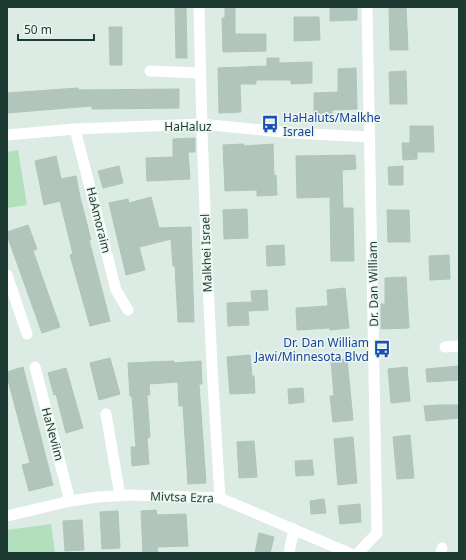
<svg xmlns="http://www.w3.org/2000/svg" width="466" height="560" viewBox="0 0 466 560" font-family="'Noto Sans',sans-serif">
  <style>
    .green { fill: #b2dfbc }
    .building { fill: #b1c5bc; stroke: #aec5ba }
    .lines { fill: none; stroke-linecap: round; stroke-linejoin: round }
    .minor { stroke: #fff; stroke-width: 11 }
    .labels { text-anchor: middle; dominant-baseline: central; stroke-width: 3; stroke-linejoin: round; paint-order: stroke }
    .transit-label { font-size: 12px; fill: #164399; stroke: #edf7f1; text-anchor: start }
    .street-label { font-size: 12px; fill: #1d3b32; stroke: #edf7f1 }
  </style>
  <rect width="100%" height="100%" fill="#dcebe3"/>
  <!-- green -->
  <path class="green" d="M18,150L27,205L7,208V152Z
    M51,524L55,553H7V530Z"/>
  <!-- building -->
  <path class="building" d="M175,7H186L187,58H176Z
    M225,7H235V34H266V51L223,52L222,18H225Z
    M330,7H357V20L330,21Z
    M389,7H406L408,50H390Z
    M294,17H319L320,40L294,41Z
    M109,27H122V65H110Z
    M267,58H279V63L312,62V83L291,84V80H256V84H240L241,112L219,113L218,68L267,66Z
    M356,68L357,109L332,110V117L314,118V93L338,92V69Z
    M406,71L407,104H390L389,72Z
    M78,88V90L179,89V108L92,109V106L7,113V93Z
    M410,126H433L434,152H417V159L403,160L402,143H410Z
    M195,138V152H188L190,179L147,181L146,158L173,157V139Z
    M244,144V146L273,144L274,176L276,175L277,195L257,196V190L225,191L223,145Z
    M355,155L356,169L342,170L343,208H353L354,261H331L330,197L297,198L296,156Z
    M56,156L61,179L76,176L80,197L91,240H89L110,321L90,326L70,255L73,254L60,201L44,205L35,161Z
    M119,166L123,183L103,188L98,171Z
    M403,166V185H389L388,167Z
    M151,197L159,228L191,227L194,322H178L175,266H173L171,239L139,247L145,270L126,275L109,203L128,199L129,203Z
    M247,209L248,238L224,239L223,210Z
    M387,210H409L410,242H388Z
    M28,225L37,249L33,251L60,327L42,333L7,235V232Z
    M284,245L285,265L267,266L266,246Z
    M449,255L450,279L430,280L429,256Z
    M406,277L409,328L381,329V304H385V278Z
    M345,288L349,328L330,330V328L297,330L296,308L328,306L327,290Z
    M267,290L268,310L248,311L249,325L228,326L227,303L252,302L251,291Z
    M250,355L252,376H254L255,393L230,394L227,357Z
    M110,358L120,394L99,400L90,363Z
    M347,359L353,420L333,422L330,396H334L331,360Z
    M174,361V363L201,361L202,384H199L206,483L188,484L183,406H179L178,382L149,384L150,395H147L150,437L147,438L149,464L132,466L131,447H136L132,396H130L128,363Z
    M459,366V380L427,382L426,369Z
    M23,367L53,485L29,491L22,465L30,463L7,376V372Z
    M407,367L410,401L391,403L388,369Z
    M66,368L83,428L66,433L56,394L54,395L48,373Z
    M303,388L304,402L289,404L288,389Z
    M440,405H459V418L426,421L424,406Z
    M410,435L414,478L397,479L393,437Z
    M353,437L357,483L338,485L334,439Z
    M254,441L257,477L239,478L237,442Z
    M312,460L314,475L296,476L295,461Z
    M324,499L326,513L311,514L310,501Z
    M360,504L361,522L340,524L338,506Z
    M156,510L157,515L186,514L188,546L157,547L158,553H143L141,511Z
    M118,511L120,548L102,549L100,512Z
    M82,520L84,550L65,551L63,521Z
    M259,533L274,537L270,553H255Z"/>
  <g class="lines">
    <!-- minor -->
    <path class="minor" d="M199,7C202,171 209,335 220,498
      M150,71L200,73
      M75,129L116,290L128,310
      M7,135L75,129L201,124L292,133L370,137
      M7,275L27,334
      M445,347L459,346
      M35,367L70,501
      M106,414L120,496
      M7,516L70,501L98,497L130,495L220,498L349,553
      M289,553L294,529
      M358,553L377,533L367,7
      M441,553L442,548"/>
  </g>
  <!-- icons -->
  <defs>
    <g id="bus-bare" transform="scale(1.38)"><path d="M-5-6H5V4H4V6H2V4H-2V6H-4V4H-5ZM-3.5-4V0h7V-4ZM-3.5 1.2v1.5H-2V1.2ZM2 1.2v1.5H3.5V1.2Z" fill="#1a4fb4" stroke="#edf7f1" stroke-width="2.5" paint-order="stroke"/></g>
  </defs>
  <g fill-rule="evenodd">
    <use href="#bus-bare" x="270" y="124"/>
    <use href="#bus-bare" x="382" y="349"/>
  </g>
  <g class="labels">
    <!-- transit labels -->
    <g class="transit-label">
      <text x="283" y="117">HaHaluts/Malkhe<tspan x="283" dy="14">Israel</tspan></text>
      <text x="369" y="342" text-anchor="end">Dr. Dan William<tspan x="369" dy="14">Jawi/Minnesota Blvd</tspan></text>
    </g>
    <!-- street labels -->
    <g class="street-label">
      <text x="188" y="126">HaHaluz</text>
      <text transform="translate(99 220) rotate(76)">HaAmoraim</text>
      <text transform="translate(206 253) rotate(-92)">Malkhei Israel</text>
      <text transform="translate(373 284) rotate(-91)">Dr. Dan William</text>
      <text transform="translate(53 434) rotate(75)">HaNeviim</text>
      <text transform="translate(182 497) rotate(2)">Mivtsa Ezra</text>
    </g>
  </g>
  <!-- border -->
  <rect width="466" height="560" fill="none" stroke="#1d3b32" stroke-width="16"/>
  <!-- scale -->
  <path d="M18 34v6h76v-6" fill="none" stroke="#1d3b32" stroke-width="2"/>
  <text x="24" y="34" font-size="12" fill="#1d3b32" stroke="#edf7f1" stroke-width="3" paint-order="stroke">50 m</text>
</svg>
